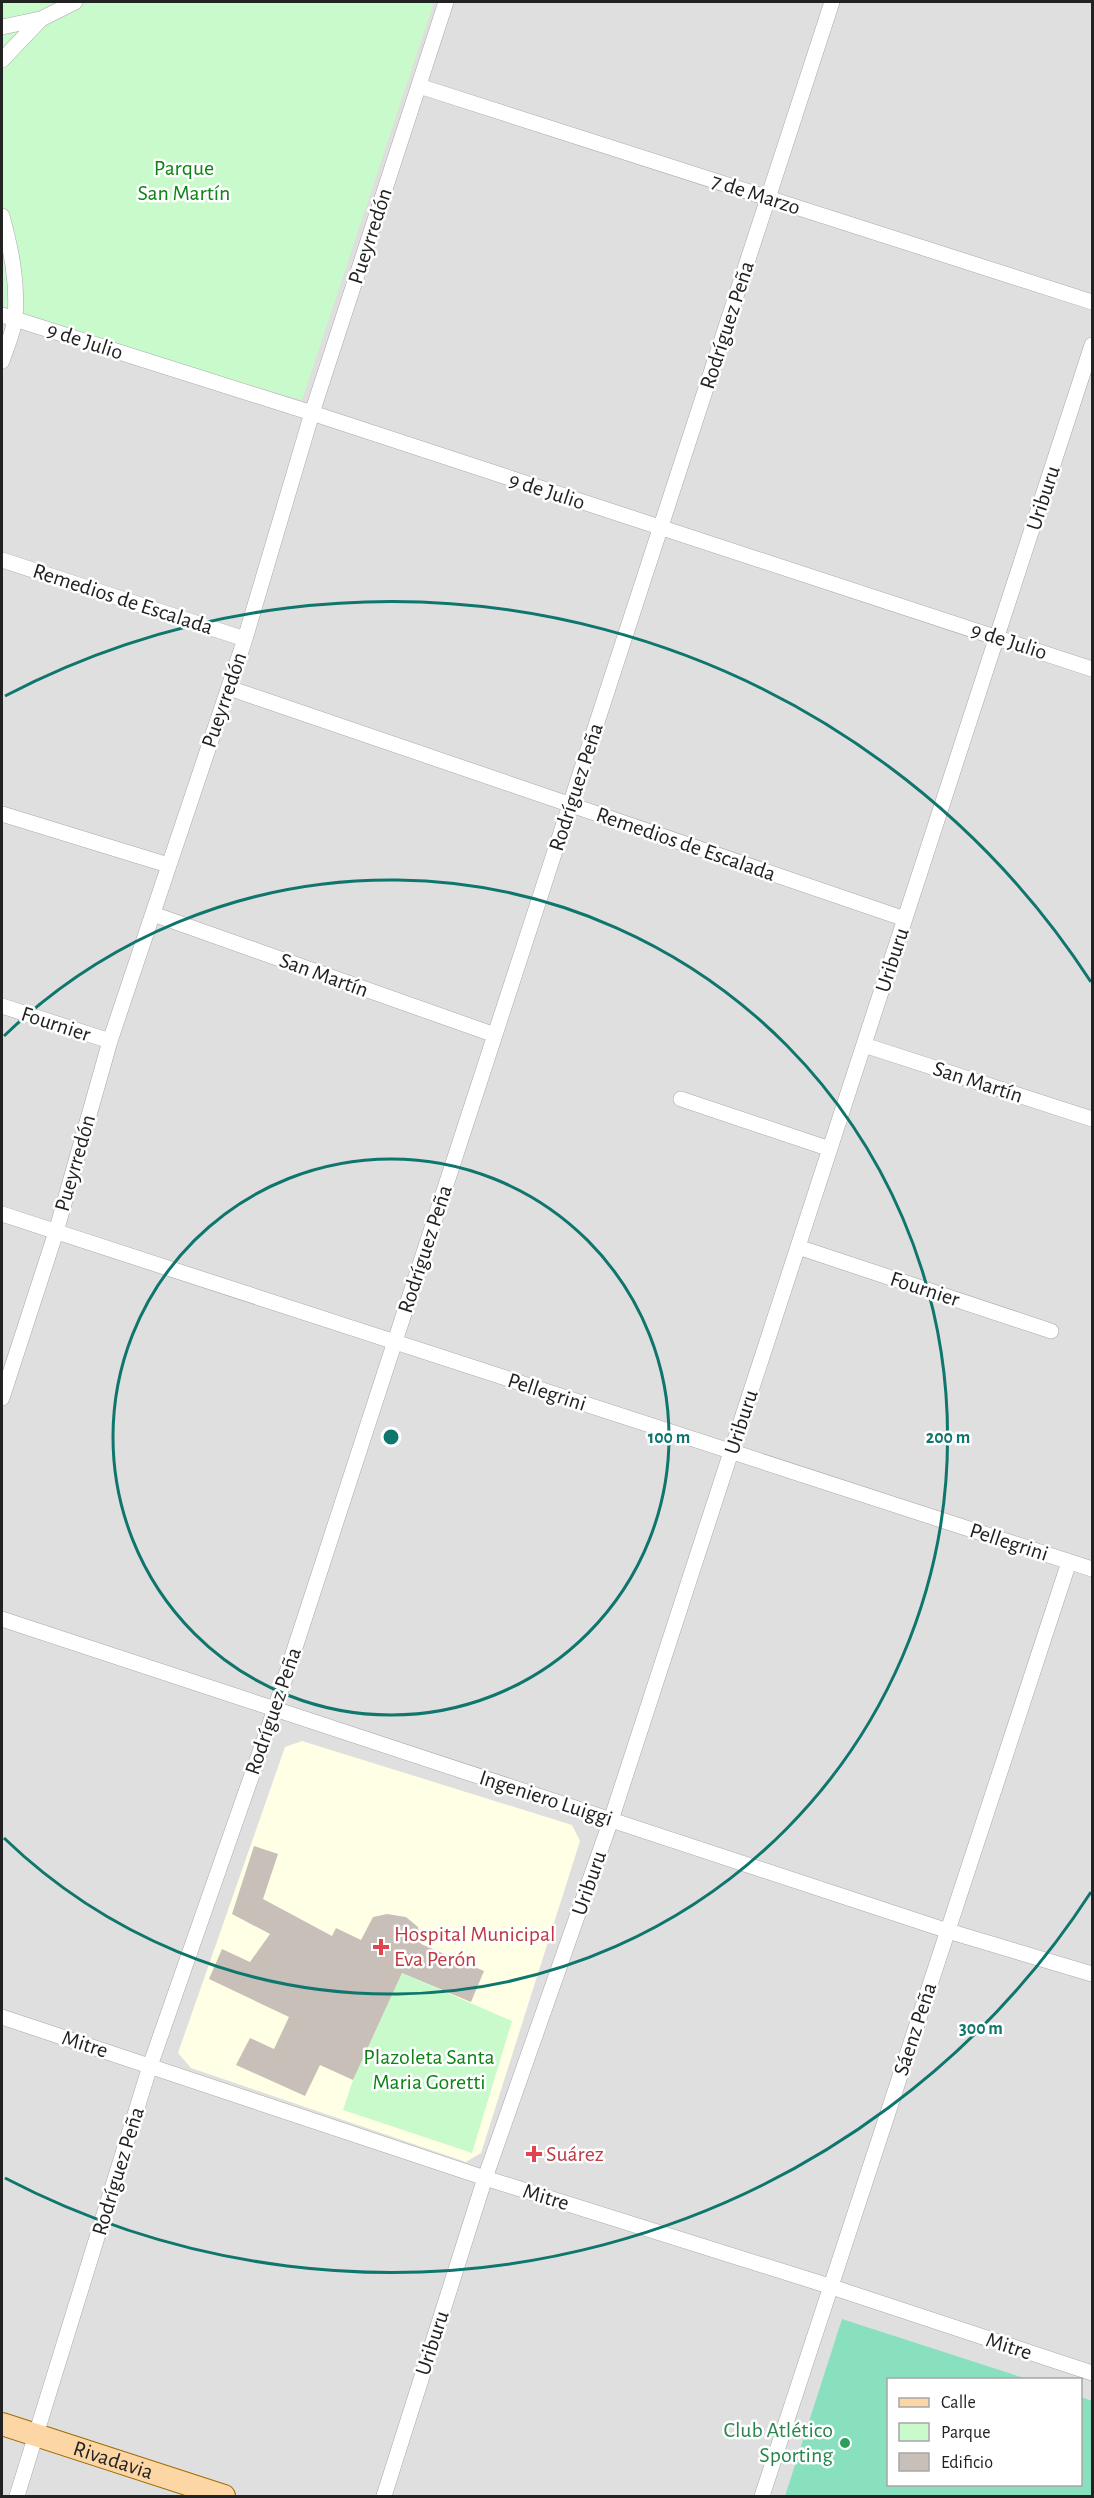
<svg xmlns="http://www.w3.org/2000/svg" width="1094" height="2498" viewBox="0 0 1094 2498" font-family="'Alegreya Sans',sans-serif">
  <style>
    .residential { fill: #e0dfdf; fill-rule: evenodd }
    .education { fill: #ffffe5 }
    .park { fill: #c8facc }
    .pitch { fill: #88e0be }
    .building { fill: #c7bfb8 }
    .lines { fill: none; stroke-linecap: round; stroke-linejoin: round }
    .minor-casing { stroke: #a9a9a9; stroke-width: 16 }
    .primary-casing { stroke: #a06b00; stroke-width: 24 }
    .minor { stroke: #fff; stroke-width: 15 }
    .primary { stroke: #fcd6a4; stroke-width: 22 }
    .ring { fill: none; stroke: #0f766e; stroke-width: 3 }
    .health-dot { fill: #e0444e; stroke: #fff; stroke-width: 2 }
    .leisure-dot { fill: #2e9e5b; stroke: #fff; stroke-width: 2 }
    .labels { text-anchor: middle; dominant-baseline: central; stroke-width: 5; stroke-linejoin: round; paint-order: stroke }
    .park-label { font-size: 22px; fill: #0c8416; stroke: #fff }
    .street-label { font-size: 22px; fill: #222; stroke: #fff }
    .health-label { font-size: 22px; fill: #be3a42; stroke: #fff; text-anchor: start }
    .leisure-label { font-size: 22px; fill: #27864d; stroke: #fff; text-anchor: end }
    .centre { fill: #0f766e; stroke: #fff; stroke-width: 3 }
    .ring-label { font-size: 18px; text-anchor: middle; font-weight: bold; fill: #0f766e; stroke: #fff; stroke-width: 5; stroke-linejoin: round; paint-order: stroke }
  </style>
  <rect width="100%" height="100%" fill="#f2efe9"/>
  <!-- residential -->
  <path class="residential" d="M2,2H1092V2496H2ZM888,2380H1080V2484H888Z"/>
  <!-- education -->
  <path class="education" d="M302,1741L572,1825L580,1841L481,2153L466,2162L191,2068L178,2053L285,1747Z"/>
  <!-- park -->
  <path class="park" d="M2,2H434L302,400L2,314Z
    M402,1973L512,2021L472,2153L343,2110L353,2080Z"/>
  <!-- pitch -->
  <path class="pitch" d="M842,2319L1027,2379L888,2380V2484H1080L1081,2397L1092,2401V2496H785Z"/>
  <!-- building -->
  <path class="building" d="M254,1846L278,1854L263,1899L332,1936L336,1928L361,1940L373,1917L387,1914L406,1917L418,1927L421,1944L484,1971L471,2002L402,1973L353,2080L320,2065L305,2096L236,2065L250,2038L274,2049L289,2017L209,1979L222,1949L250,1962L270,1934L232,1914Z"/>
  <g class="lines">
    <!-- minor casing -->
    <g class="minor-casing">
      <path id="minor" d="M2,27L40,19
        M2,60L41,19L75,2
        M419,86L1092,302
        M2,216C11,249 18,282 15,317C14,332 6,348 2,361
        M2,315L312,413L1092,669
        M2,560L245,639
        M229,688L905,919
        M2,814L168,865
        M153,914L495,1035
        M2,1006L110,1041
        M864,1045L1092,1119
        M681,1099L830,1149
        M2,1214L1092,1569
        M798,1247L1051,1331
        M2,1398L56,1232L110,1041L245,639L312,413L446,2
        M2,1619L948,1931L1092,1974
        M2,2017L485,2178L829,2286L1092,2373
        M17,2496L150,2066L275,1709L832,2
        M384,2496L485,2178L611,1820L1092,345
        M762,2496L1069,1562"/>
    </g>
    <!-- primary casing -->
    <g class="primary-casing">
      <g id="primary">
        <path id="s1" d="M2,2424L224,2496"/>
      </g>
    </g>
    <!-- minor -->
    <use href="#minor" class="minor"/>
    <!-- primary -->
    <use href="#primary" class="primary"/>
  </g>
  <!-- distance rings -->
  <g class="ring">
    <circle cx="391" cy="1437" r="278"/>
    <path d="M4 1036A557 557 0 1 1 4 1838"/>
    <path d="M1091 1892A835 835 0 0 1 5 2178M5 696A835 835 0 0 1 1091 982"/>
  </g>
  <!-- markers -->
  <g class="health-dot">
    <path d="M378 1938h6v6h6v6h-6v6h-6v-6h-6v-6h6z"/>
    <path d="M531 2145h6v6h6v6h-6v6h-6v-6h-6v-6h6z"/>
  </g>
  <circle class="leisure-dot" cx="845" cy="2443" r="6"/>
  <g class="labels">
    <!-- park labels -->
    <g class="park-label">
      <text x="184" y="168">Parque<tspan x="184" dy="25">San Martín</tspan></text>
      <text x="429" y="2057">Plazoleta Santa<tspan x="429" dy="25">Maria Goretti</tspan></text>
    </g>
    <!-- street labels -->
    <g class="street-label">
      <text transform="translate(756 194) rotate(18)">7 de Marzo</text>
      <text transform="translate(370 236) rotate(-72)">Pueyrredón</text>
      <text transform="translate(727 325) rotate(-72)">Rodríguez Peña</text>
      <text transform="translate(85 341) rotate(18)">9 de Julio</text>
      <text transform="translate(547 491) rotate(18)">9 de Julio</text>
      <text transform="translate(1043 498) rotate(-72)">Uriburu</text>
      <text transform="translate(123 599) rotate(18)">Remedios de Escalada</text>
      <text transform="translate(1009 641) rotate(18)">9 de Julio</text>
      <text transform="translate(224 700) rotate(-71)">Pueyrredón</text>
      <text transform="translate(576 787) rotate(-72)">Rodríguez Peña</text>
      <text transform="translate(686 844) rotate(19)">Remedios de Escalada</text>
      <text transform="translate(892 960) rotate(-72)">Uriburu</text>
      <text transform="translate(324 975) rotate(20)">San Martín</text>
      <text transform="translate(56 1024) rotate(18)">Fournier</text>
      <text transform="translate(978 1082) rotate(18)">San Martín</text>
      <text transform="translate(75 1163) rotate(-74)">Pueyrredón</text>
      <text transform="translate(425 1249) rotate(-72)">Rodríguez Peña</text>
      <text transform="translate(925 1289) rotate(18)">Fournier</text>
      <text transform="translate(547 1392) rotate(18)">Pellegrini</text>
      <text transform="translate(741 1422) rotate(-72)">Uriburu</text>
      <text transform="translate(1009 1542) rotate(18)">Pellegrini</text>
      <text transform="translate(273 1711) rotate(-71)">Rodríguez Peña</text>
      <text transform="translate(546 1798) rotate(18)">Ingeniero Luiggi</text>
      <text transform="translate(589 1883) rotate(-71)">Uriburu</text>
      <text transform="translate(915 2029) rotate(-72)">Sáenz Peña</text>
      <text transform="translate(85 2044) rotate(18)">Mitre</text>
      <text transform="translate(118 2171) rotate(-73)">Rodríguez Peña</text>
      <text transform="translate(546 2197) rotate(17)">Mitre</text>
      <text transform="translate(432 2343) rotate(-72)">Uriburu</text>
      <text transform="translate(1009 2346) rotate(18)">Mitre</text>
      <text stroke="none"><textPath href="#s1" startOffset="117">Rivadavia</textPath></text>
    </g>
    <!-- health labels -->
    <g class="health-label">
      <text x="394" y="1934">Hospital Municipal<tspan x="394" dy="25">Eva Perón</tspan></text>
      <text x="546" y="2154">Suárez</text>
    </g>
    <!-- leisure labels -->
    <g class="leisure-label">
      <text x="833" y="2430">Club Atlético<tspan x="833" dy="25">Sporting</tspan></text>
    </g>
  </g>
  <circle cx="391" cy="1437" r="9" class="centre"/>
  <g class="ring-label">
    <text x="669" y="1443">100 m</text>
    <text x="948" y="1443">200 m</text>
    <text x="981" y="2034">300 m</text>
  </g>
  <!-- border -->
  <rect width="1094" height="2498" fill="none" stroke="#222222" stroke-width="6"/>
  <!-- legend -->
  <rect x="887" y="2378" width="195" height="108" fill="#ffffff" stroke="#a7a7a7" stroke-width="1.5"/>
  <rect x="899" y="2398" width="30" height="9" fill="#fcd6a4" stroke="#a7a7a7" stroke-width="1.5"/>
  <text x="941" y="2408" font-size="18" fill="#222222">Calle</text>
  <rect x="899" y="2423" width="30" height="18" fill="#c8facc" stroke="#a7a7a7" stroke-width="1.5"/>
  <text x="941" y="2438" font-size="18" fill="#222222">Parque</text>
  <rect x="899" y="2453" width="30" height="18" fill="#c7bfb8" stroke="#a7a7a7" stroke-width="1.5"/>
  <text x="941" y="2468" font-size="18" fill="#222222">Edificio</text>
</svg>
